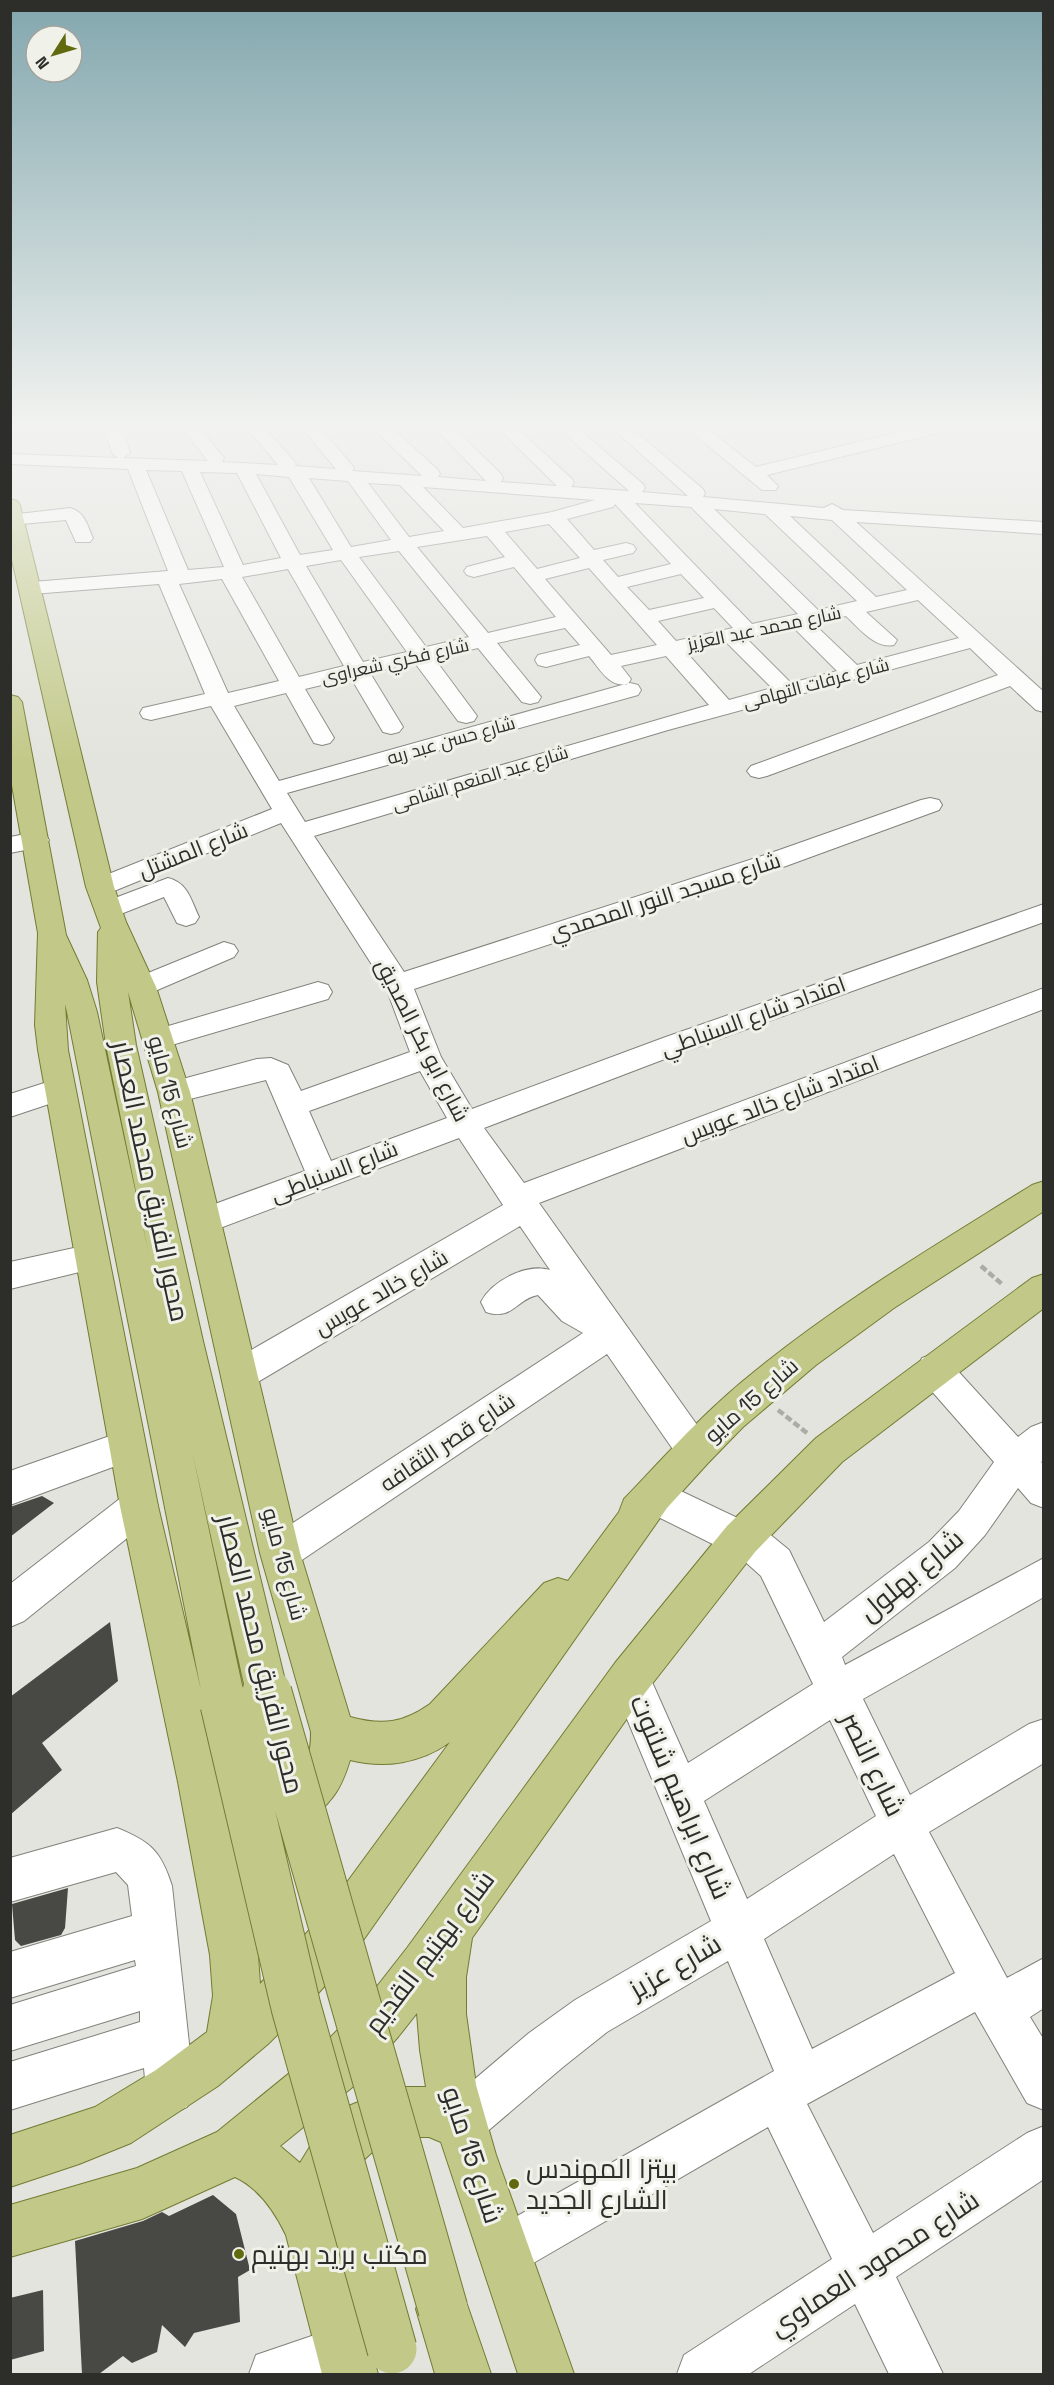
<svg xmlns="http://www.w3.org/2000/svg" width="1054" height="2385" viewBox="0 0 1054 2385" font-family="'Space Grotesk',Cairo,sans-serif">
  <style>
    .building { fill: #484944 }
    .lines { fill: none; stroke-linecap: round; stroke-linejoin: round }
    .minor-casing { stroke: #81827c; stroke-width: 2 }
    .major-casing { stroke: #737b33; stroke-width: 2 }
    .path { stroke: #abaca6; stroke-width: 4.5; stroke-dasharray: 7 3; stroke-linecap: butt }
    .minor { fill: #fff; fill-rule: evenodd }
    .major { fill: #c2c988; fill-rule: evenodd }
    .major-bridge-casing { stroke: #737b33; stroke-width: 51; stroke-linecap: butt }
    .major-bridge { stroke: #c2c988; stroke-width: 49 }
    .poi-dot { fill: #626a0f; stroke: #f0f2ea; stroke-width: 2 }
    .labels { text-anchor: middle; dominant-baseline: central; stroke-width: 6; stroke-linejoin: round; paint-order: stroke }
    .far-street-label { font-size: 18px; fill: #2d2d2a; stroke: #f0f2ea }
    .street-label { font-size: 22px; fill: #2d2d2a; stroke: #f0f2ea }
    .near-street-label { font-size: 27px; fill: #2d2d2a; stroke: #f0f2ea }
    .near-poi-label { font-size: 27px; fill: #2d2d2a; stroke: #f0f2ea; text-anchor: start }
  </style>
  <rect width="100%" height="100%" fill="#e3e4dd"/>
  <!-- building -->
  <path class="building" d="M42,1496L54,1503L10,1537V1507Z
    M110,1622L118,1681L42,1743L62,1770L10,1815V1697Z
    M68,1888L65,1928L61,1935L21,1946L15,1940L12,1904Z
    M213,2195L236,2214L250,2270L238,2277L240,2322L194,2333L185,2347L162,2325L157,2352L132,2363L123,2356L99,2374H82L75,2241L143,2221L162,2212L169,2216Z
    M43,2290L44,2351L10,2360V2298Z"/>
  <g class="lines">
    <!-- minor casing -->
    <g class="minor-casing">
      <path id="minor" d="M104,427H122L130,453L123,458L208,461L181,427H199L224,458L222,462L278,465L246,427H264L293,460L296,464L295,466L336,469L301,427H319L351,464L354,468L352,471L422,476L372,427H391L438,470L440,474L438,477L486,481L434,427H453L501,474L503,478L501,482L557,486L497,427H516L572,479L574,483L571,487L629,491L557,427H576L643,484L645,488L642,492L688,496L611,427H630L703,489L705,493L703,497L824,508L832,504L843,510L1044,522V534L856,522L1044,692V712L1036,710L1010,686L767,776L759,778L751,776L747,771L751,766L998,675L970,648L668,730L314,836L404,972L768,854L921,800L930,798L939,800L942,805L939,810L786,866L414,989L441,1057L472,1109L663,1038L1044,904V922L683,1052L484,1128L524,1183L1044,988V1009L539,1203L707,1439L712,1450L707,1461L694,1466L681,1461L607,1354L293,1566L280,1571L267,1566L261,1553L267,1540L583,1333L562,1321L538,1295C516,1299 513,1321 486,1312L481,1302C492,1281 526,1263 550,1270L520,1226L251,1386L239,1390L227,1386L222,1375L227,1364L503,1205L459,1138L204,1234L193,1230L188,1221L193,1212L305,1171L266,1080L174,1103L164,1100L159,1092L164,1084L257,1059L271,1058L288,1065L301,1091L410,1052L385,985L281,823L109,893L100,895L91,893L87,887L91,881L272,809L211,706L151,720L143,718L140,713L143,708L205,694L159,584L32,594L25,592L22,588L25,584L32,582L168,571L128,469L10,464V454L118,458L112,453ZM146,470L182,471L224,567L188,570ZM200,472L237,473L281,558L243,565ZM256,474L289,477L333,550L300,555ZM309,478L348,481L391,540L351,547ZM368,483L400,485L444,531L409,537ZM423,487L595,500L552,512L463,528ZM635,503L691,507L798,614L752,624ZM615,504L671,564L618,577L603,560L633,553L636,549L633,545L626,543L594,550L567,519L613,507ZM714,509L765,514L857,601L818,610ZM790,516L832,520L907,590L876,597ZM549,524L580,558L537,569L505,532ZM487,536L505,557L467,567L464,571L467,575L474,577L514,567L556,617L488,633L417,547ZM399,551L469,637L426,647L359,557ZM341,560L407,652L363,662L306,566ZM589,568L657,645L611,655L545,579ZM288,569L344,666L299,677L242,577ZM681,574L704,598L649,610L627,587ZM222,579L279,681L228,693L179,584ZM918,600L959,638L857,665L813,623L846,616C859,628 875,649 894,645L897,640L866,612ZM714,608L733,628L676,641L658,621ZM565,628L580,645L538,655L535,660L538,665L546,667L589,656C600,669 609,688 628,684L631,679L621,666L666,656L709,705L305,822L287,793L638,695L641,690L638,685L630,683L622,685L279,781L234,706L286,693L314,743L322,745L330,743L334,738L305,689L351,678L383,732L391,734L399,732L403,727L370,673L415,663L458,721L466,723L474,721L477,716L434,658L478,648L522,702L530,704L538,702L541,697L497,643ZM794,628L837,671L791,683L746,638ZM727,643L772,688L729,700L686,652ZM420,1071L447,1118L331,1161L309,1111Z
        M685,427H705L756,467L919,427H949L946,431L767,475L778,486L776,490H762Z
        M70,508C85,512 87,525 93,538L90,542H76L66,520L10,525V515Z
        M36,832L45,834L49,840L45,846L10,853V837Z
        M168,878C188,883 191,900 199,917L195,923L186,926L177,923L164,897L108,919L99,916L95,910L99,904Z
        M224,942L234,945L238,951L234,957L141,997L131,994L127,987L131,980Z
        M318,982L328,985L332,992L328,999L158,1049L148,1046L144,1039L148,1032Z
        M60,1078L70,1081L75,1089L70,1097L10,1117V1094Z
        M92,1244L104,1248L108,1257L104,1266L10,1289V1262Z
        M934,1354L946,1358L1018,1437L1031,1427L1044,1422V1460L1041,1462L1044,1464V1508L1031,1503L1018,1488L985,1535L955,1568L842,1657L845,1665L1044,1558V1597L863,1699L910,1795L1029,1724L1044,1719V1763L929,1832L1007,1978L1044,1958V2008L1030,2017L1044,2040V2110L1027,2103L975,2012L807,2104L873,2233L1027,2133L1044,2126V2179L896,2277L943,2374H889L855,2304L749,2374H677L684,2355L832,2259L768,2127L523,2269L505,2276L487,2269L480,2251L487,2233L774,2071L728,1961L607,2032L563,2067L476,2141L459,2148L442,2141L435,2124L442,2107L529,2033L575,2000L711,1921L610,1678L616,1664L630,1658L644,1664L688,1763L813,1684L761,1576L741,1558L640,1508L635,1496L640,1484L653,1479L666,1484L767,1532L789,1550L824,1622L929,1542L959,1511L994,1462L922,1380L917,1369L922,1358ZM830,1720L876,1816L747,1899L704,1801ZM894,1854L955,1973L812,2049L764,1939Z
        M127,1430L140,1435L145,1446L140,1457L10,1505V1471Z
        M139,1489L152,1494L158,1506L152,1518L24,1621L10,1627V1584L126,1494Z
        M117,1828C151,1842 161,1851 172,1886L194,2090L187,2107L170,2114L153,2107L146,2090L144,2068L10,2110V2062L140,2022V2011L10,2051V2005L136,1966L135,1960L10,1998V1952L132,1916L128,1885L116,1872L10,1902V1858Z
        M344,2325L363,2332L370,2351L363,2370L351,2374H249L256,2355Z"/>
    </g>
    <!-- major casing -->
    <g class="major-casing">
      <path id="major" d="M10,499L17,501L20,505L114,887L126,922L156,987L190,1092L300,1553L350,1717C383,1726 403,1723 430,1704L544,1583L558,1578L568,1581L619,1512L624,1499C666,1455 706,1410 754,1372C841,1301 938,1244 1032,1185L1044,1181V1211L894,1308L816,1365L743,1427L708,1463L667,1508L357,1949L314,1998L268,2044L218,2086L131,2143L79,2164L10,2187V2135L95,2107L156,2070L207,2032L213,1996L210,1955L178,1782L120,1506L38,1050L35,1025L38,933L10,774V695L18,697L22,702L66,935L87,980L97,1012L149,1255L106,1045L97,982L98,932L101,928L86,887L10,551ZM128,992L158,1092L260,1553L311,1732C311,1739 311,1748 308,1755C296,1790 246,1806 222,1774C214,1764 208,1721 205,1707L210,1719L225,1725L240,1719L246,1704L192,1451L246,1693L252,1708L267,1714L282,1708L288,1693L203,1341L136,1045ZM65,1004L67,1012L201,1690L158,1506L68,1050ZM450,1742L323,1915L260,1984L258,1955L232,1832C266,1844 311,1826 332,1798C341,1787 346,1773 350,1760C385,1769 421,1763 450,1742Z
        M1044,1274V1308L842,1462L755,1552L645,1693L472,1938L466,1977V2014L476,2085L496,2155L574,2374H518L441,2142L429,2137H396L382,2143L355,2168L341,2191L337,2228L378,2374H322L286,2235C275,2212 259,2188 235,2177L142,2219L10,2257V2205L137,2168L217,2132L319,2049L364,2003L407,1948L615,1663L727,1526L816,1438L1032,1278ZM417,2013L420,2050L426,2087H396L346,2107L319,2132L300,2163L280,2146L355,2085L398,2037Z
        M443,2282L462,2290L491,2374H435L416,2309L424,2290Z"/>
    </g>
    <!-- path -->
    <path class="path" d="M981,1266L1003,1285
      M778,1410L807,1433"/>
    <!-- minor -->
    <use href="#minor" class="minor"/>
    <!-- major -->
    <use href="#major" class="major"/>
    <!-- major-bridge casing -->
    <g class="major-bridge-casing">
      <path id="major-bridge" d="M267,1693L443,2309
        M225,1704L296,2007L392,2349"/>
    </g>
    <!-- major-bridge -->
    <use href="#major-bridge" class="major-bridge"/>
  </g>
  <!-- sky -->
  <linearGradient id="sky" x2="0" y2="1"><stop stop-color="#82a7ae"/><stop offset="0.56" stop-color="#f2f3f0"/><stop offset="1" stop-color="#f2f3f0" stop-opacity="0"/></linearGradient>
  <rect width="1054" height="761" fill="url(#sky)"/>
  <!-- markers -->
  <g class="poi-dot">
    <circle cx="514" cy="2184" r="6"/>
    <circle cx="239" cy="2254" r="6"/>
  </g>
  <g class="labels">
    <!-- far-street labels -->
    <g class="far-street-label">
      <text transform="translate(764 628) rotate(-12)">شارع محمد عبد العزيز</text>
      <text transform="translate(395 661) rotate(-13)">شارع فكري شعراوى</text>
      <text transform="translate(816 683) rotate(-15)">شارع عرفات التهامى</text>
      <text transform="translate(451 740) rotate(-16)">شارع حسن عبد ربه</text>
      <text transform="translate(480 778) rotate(-17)">شارع عبد المنعم الشامى</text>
    </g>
    <!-- street labels -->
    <g class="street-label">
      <text transform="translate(193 850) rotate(-22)">شارع المشتل</text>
      <text transform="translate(665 896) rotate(-18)">شارع مسجد النور المحمدي</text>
      <text transform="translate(753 1016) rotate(-20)">امتداد شارع السنباطي</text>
      <text transform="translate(423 1040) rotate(63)">شارع ابو بكر الصديق</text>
      <text transform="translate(171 1092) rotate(75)">شارع 15 مايو</text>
      <text transform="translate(780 1099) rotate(-21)">امتداد شارع خالد عويس</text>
      <text transform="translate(334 1171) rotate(-21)">شارع السنباطى</text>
      <text transform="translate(381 1292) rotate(-30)">شارع خالد عويس</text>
      <text transform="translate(751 1400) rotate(-41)">شارع 15 مايو</text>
      <text transform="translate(447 1442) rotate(-34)">شارع قصر الثقافه</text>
      <text transform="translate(285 1564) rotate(75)">شارع 15 مايو</text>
    </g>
    <!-- near-street labels -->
    <g class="near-street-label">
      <text transform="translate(151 1181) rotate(78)">محور الفريق محمد العصار</text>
      <text transform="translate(911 1575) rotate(-40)">شارع بهلول</text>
      <text transform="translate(261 1654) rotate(76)">محور الفريق محمد العصار</text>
      <text transform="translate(873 1764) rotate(64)">شارع النصر</text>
      <text transform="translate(681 1797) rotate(67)">شارع ابراهيم شلتوت</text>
      <text transform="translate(429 1952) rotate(-53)">شارع بهتيم القديم</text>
      <text transform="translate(675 1966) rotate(-30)">شارع عزيز</text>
      <text transform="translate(473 2155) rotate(72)">شارع 15 مايو</text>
      <text transform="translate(874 2263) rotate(-33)">شارع محمود العماوي</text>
    </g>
    <!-- near-poi labels -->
    <g class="near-poi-label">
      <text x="526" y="2168">بيتزا المهندس<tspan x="526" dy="31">الشارع الجديد</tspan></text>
      <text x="251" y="2254">مكتب بريد بهتيم</text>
    </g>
  </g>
  <!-- border -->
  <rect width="1054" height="2385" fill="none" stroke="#2d2d2a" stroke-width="24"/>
  <!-- north arrow -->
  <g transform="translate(54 54) rotate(233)"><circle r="28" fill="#f0f2ea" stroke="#a2a39d" stroke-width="1.5"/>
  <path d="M0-4.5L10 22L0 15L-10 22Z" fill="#626a0f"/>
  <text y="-9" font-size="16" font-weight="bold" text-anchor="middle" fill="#2d2d2a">N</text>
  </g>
</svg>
